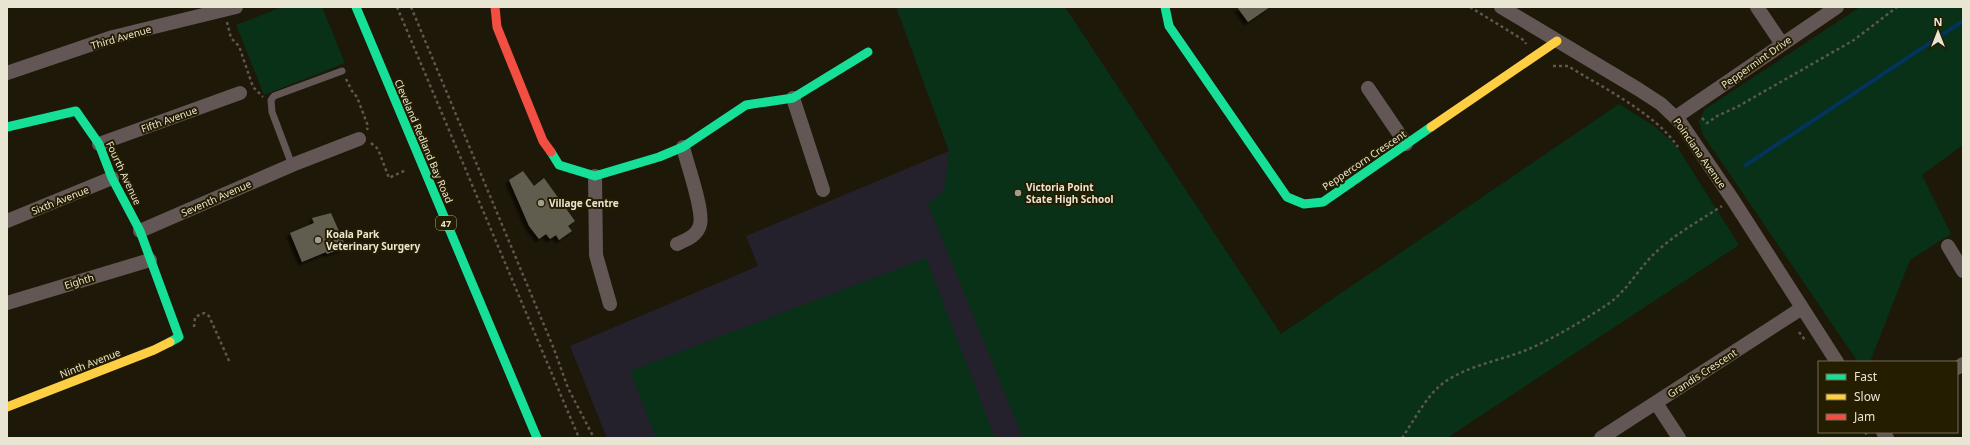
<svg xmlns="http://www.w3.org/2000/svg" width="1970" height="445" viewBox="0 0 1970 445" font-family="'Noto Sans',sans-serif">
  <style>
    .education { fill: #24212c }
    .green { fill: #083117 }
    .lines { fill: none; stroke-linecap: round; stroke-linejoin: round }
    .stream { stroke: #04335c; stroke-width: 4 }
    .building { fill: #615d4f; filter: url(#shadow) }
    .path { stroke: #5d5651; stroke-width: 2.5; stroke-dasharray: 3 3; stroke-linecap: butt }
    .lane { stroke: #625755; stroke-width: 7 }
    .street { stroke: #625755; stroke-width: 14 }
    .fast { stroke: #16e098; stroke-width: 9 }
    .slow { stroke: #ffcf43; stroke-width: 9 }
    .jam { stroke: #f24e42; stroke-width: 9 }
    .poi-dot { fill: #a29d8c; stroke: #251d00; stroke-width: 1.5 }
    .labels { text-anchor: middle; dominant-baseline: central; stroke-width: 4; stroke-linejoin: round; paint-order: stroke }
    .shield { fill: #251d00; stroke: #aea994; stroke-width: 1 }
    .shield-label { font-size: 9px; font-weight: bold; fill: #e9e5d3 }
    .street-label { font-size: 10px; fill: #e9e5d3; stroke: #251d00 }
    .poi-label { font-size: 10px; font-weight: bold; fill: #e9e5d3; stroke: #251d00; text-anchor: start }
  </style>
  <defs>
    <filter id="shadow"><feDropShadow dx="-3.5" dy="3.5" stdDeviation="1" flood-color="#0009"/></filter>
  </defs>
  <rect width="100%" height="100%" fill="#1d1808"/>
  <!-- education -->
  <path class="education" d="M896,7H1065L1349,438H607L570,346L758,266L746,236L949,151Z"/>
  <!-- green -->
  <path class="green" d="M282,7H322L345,63L264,95L236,25Z
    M896,7H1065L1281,334L1619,104L1654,126L1676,145L1739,245L1447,438H1023L928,204L944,191L949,151Z
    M1860,7H1963V145L1922,175L1951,234L1910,260L1870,362H1858L1703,135L1699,121L1705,109Z
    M926,258L995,438H656L630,371Z"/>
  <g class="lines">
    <!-- stream -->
    <path class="stream" d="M1746,165L1963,21"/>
  </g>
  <!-- building -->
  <path class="building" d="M1237,7H1270L1248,22Z
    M523,171L534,186L544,178L575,221L568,226L572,231L559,240L556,235L550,239L546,234L539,239L529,226L509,180Z
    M331,213L346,247L327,254L326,252L302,262L290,233L314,223L312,218Z"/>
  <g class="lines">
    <!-- path -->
    <path class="path" d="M397,7L579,438
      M411,7L554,349L568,388L594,438
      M1470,7L1525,41L1526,44
      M227,22L231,38L239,46L253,87L263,97
      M1553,66H1568C1603,88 1655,113 1678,147
      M346,79L352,91L357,97L368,126L367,130
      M1702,118L1707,123L1717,116L1737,107L1854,40L1897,7
      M371,143L378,149L389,178L406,170
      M194,327L195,317L204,313L209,316L230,363
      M1799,332L1805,340
      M1865,432L1869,438
      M1402,438C1415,419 1427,394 1446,381C1472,364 1504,360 1531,348C1558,336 1584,320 1608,304C1627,291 1638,269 1655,253C1675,234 1699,221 1722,206"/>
    <!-- lane -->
    <path class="lane" d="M292,165L272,112L271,100L274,96L342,71"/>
    <!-- street -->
    <path class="street" d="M1501,7L1638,89L1661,104L1680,122L1733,200L1837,362
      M1757,7L1782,44
      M7,73L113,37L236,7
      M1368,88L1406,144
      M793,98L823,190
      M1676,117L1837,7
      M99,144L240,93
      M595,176L596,255L610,304
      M7,221L112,178
      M140,231L292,165L359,139
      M677,244C686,240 697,236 700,225C704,210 687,164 683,147
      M1948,246L1963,271
      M7,303L150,260
      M1957,368L1963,364
      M1656,403L1679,438
      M1883,432L1887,438
      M1601,438L1802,308"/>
    <!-- fast -->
    <path class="fast" d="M356,7L537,438
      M1165,7L1169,26L1287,197L1304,204L1323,202L1431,127
      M7,127L76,111L99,144L112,178L140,231L179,337L170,342
      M551,152L559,165L595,176L659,157L683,147L746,105L793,98L868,52"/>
    <!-- slow -->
    <path class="slow" d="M1431,127L1557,41
      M7,407L154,350L170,342"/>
    <!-- jam -->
    <path class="jam" d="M495,7L497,27L543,141L551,152"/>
  </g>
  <!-- markers -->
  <g class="poi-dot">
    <circle cx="1018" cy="193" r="4"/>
    <circle cx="541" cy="203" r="4"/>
    <circle cx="318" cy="240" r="4"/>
  </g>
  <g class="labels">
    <!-- shield labels -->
    <rect class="shield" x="436" y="216" width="20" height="14" rx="3"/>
    <g class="shield-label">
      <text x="446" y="223">47</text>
    </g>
    <!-- street labels -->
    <g class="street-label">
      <text transform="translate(121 37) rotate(-16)">Third Avenue</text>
      <text transform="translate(1756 62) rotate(-35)">Peppermint Drive</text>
      <text transform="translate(169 119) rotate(-20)">Fifth Avenue</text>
      <text transform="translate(424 141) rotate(67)">Cleveland Redland Bay Road</text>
      <text transform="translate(1700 153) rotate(55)">Poinciana Avenue</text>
      <text transform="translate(1364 160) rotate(-34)">Peppercorn Crescent</text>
      <text transform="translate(124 173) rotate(65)">Fourth Avenue</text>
      <text transform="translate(216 198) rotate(-24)">Seventh Avenue</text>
      <text transform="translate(60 200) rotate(-22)">Sixth Avenue</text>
      <text transform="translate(79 281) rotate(-17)">Eighth</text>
      <text transform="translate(90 363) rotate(-21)">Ninth Avenue</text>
      <text transform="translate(1702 373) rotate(-33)">Grandis Crescent</text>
    </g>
    <!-- poi labels -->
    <g class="poi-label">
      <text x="1026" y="187">Victoria Point<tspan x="1026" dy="12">State High School</tspan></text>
      <text x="549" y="203">Village Centre</text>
      <text x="326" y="234">Koala Park<tspan x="326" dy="12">Veterinary Surgery</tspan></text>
    </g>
  </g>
  <!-- border -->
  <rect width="1970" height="445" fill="none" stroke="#e9e5d3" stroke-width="16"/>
  <!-- legend -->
  <rect x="1818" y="361" width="140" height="72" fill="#251d00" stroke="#736d54"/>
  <rect x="1826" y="374" width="20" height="6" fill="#16e098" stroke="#736d54"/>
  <text x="1854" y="381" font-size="12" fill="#e9e5d3">Fast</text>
  <rect x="1826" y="394" width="20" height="6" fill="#ffcf43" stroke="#736d54"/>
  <text x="1854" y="401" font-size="12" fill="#e9e5d3">Slow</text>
  <rect x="1826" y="414" width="20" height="6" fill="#f24e42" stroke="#736d54"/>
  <text x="1854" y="421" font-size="12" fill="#e9e5d3">Jam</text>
  <!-- north arrow -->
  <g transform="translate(1938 32)" stroke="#251d00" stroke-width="3" paint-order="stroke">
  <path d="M0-3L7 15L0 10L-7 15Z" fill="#e9e5d3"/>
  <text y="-6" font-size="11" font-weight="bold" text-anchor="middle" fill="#e9e5d3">N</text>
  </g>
</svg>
